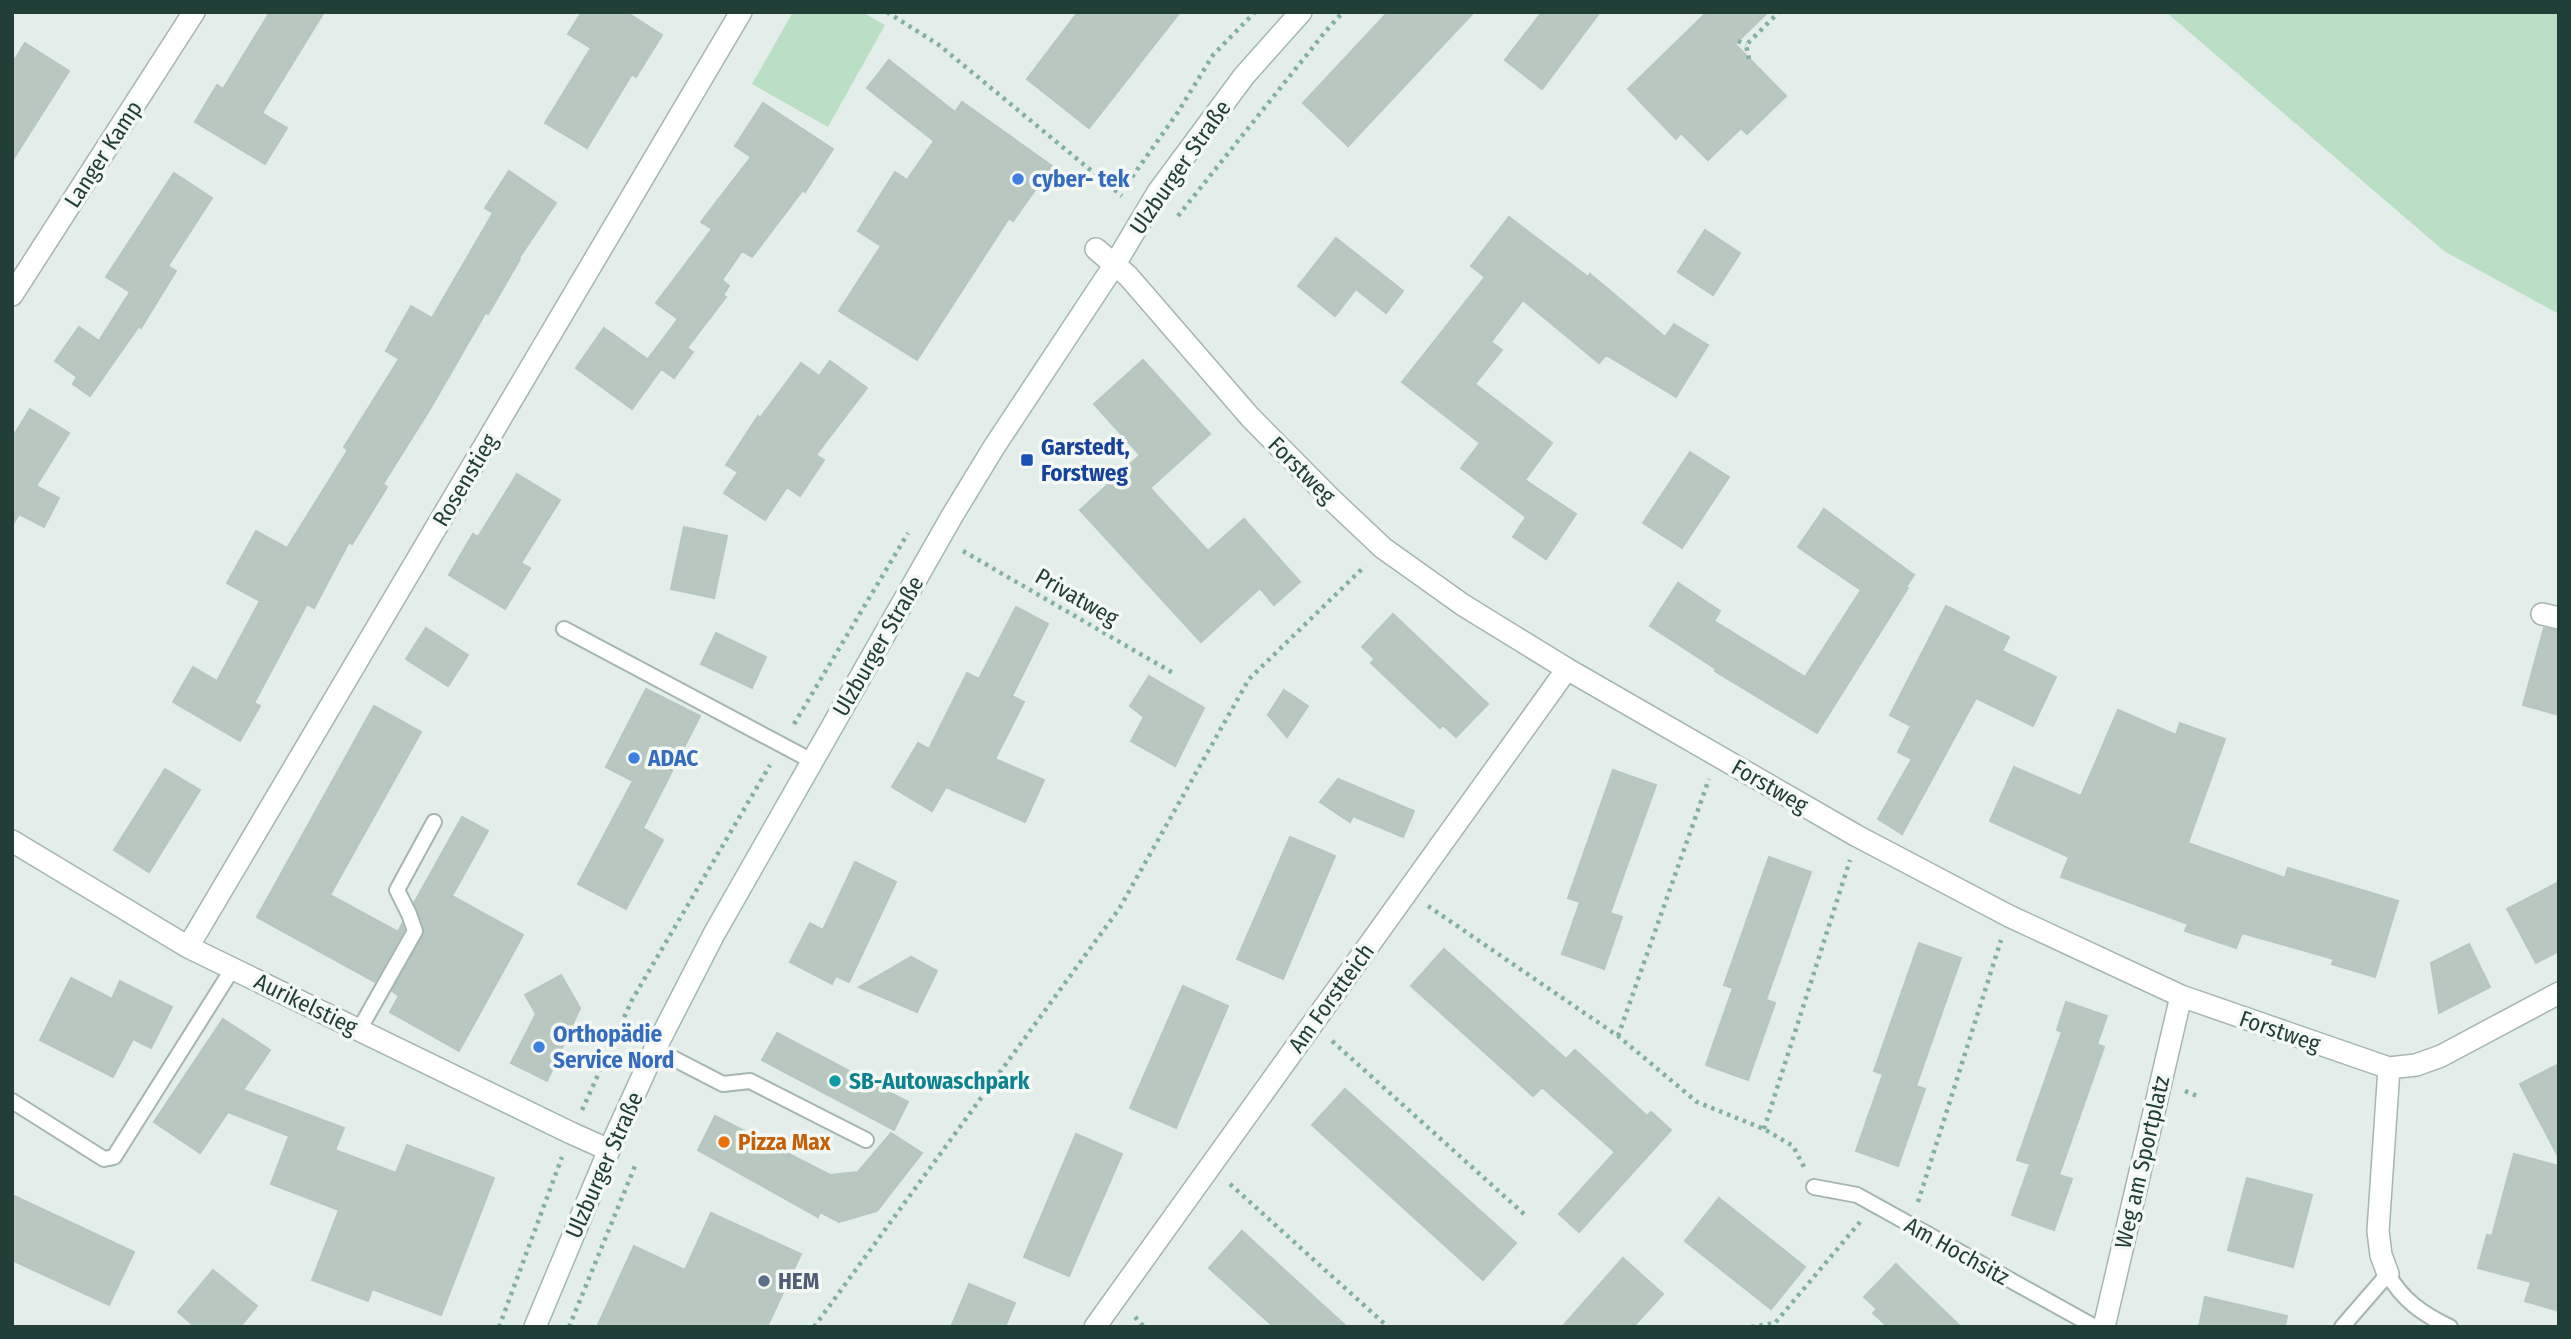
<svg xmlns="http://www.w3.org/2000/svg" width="2571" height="1339" viewBox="0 0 2571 1339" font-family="'Fira Sans Condensed',sans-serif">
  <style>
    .green { fill: #bbdfc5 }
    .building { fill: #b8c8c1; stroke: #b5c7c0; stroke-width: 2 }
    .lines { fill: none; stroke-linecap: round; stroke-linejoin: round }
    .lane-casing { stroke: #a5b5b0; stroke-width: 18 }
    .street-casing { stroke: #a5b5b0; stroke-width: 24 }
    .secondary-casing { stroke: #a1b9b1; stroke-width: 24 }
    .path { stroke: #82b1a3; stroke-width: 4.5; stroke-dasharray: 3.5 5; stroke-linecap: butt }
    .lane { stroke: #fff; stroke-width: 14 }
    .street { stroke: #fff; stroke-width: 21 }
    .secondary { stroke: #fff; stroke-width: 21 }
    .shop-dot { fill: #3f7fe0; stroke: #f4f9f6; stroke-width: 2.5 }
    .transit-dot { fill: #1a4fb4; stroke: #f4f9f6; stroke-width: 2.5 }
    .culture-dot { fill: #0f9aa8; stroke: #f4f9f6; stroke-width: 2.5 }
    .food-dot { fill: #e8710a; stroke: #f4f9f6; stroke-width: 2.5 }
    .service-dot { fill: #5c6f8a; stroke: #f4f9f6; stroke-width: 2.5 }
    .labels { text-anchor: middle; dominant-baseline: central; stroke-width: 7; stroke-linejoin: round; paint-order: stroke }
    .street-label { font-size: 23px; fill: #223f37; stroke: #f4f9f6 }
    .shop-label { font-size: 23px; font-weight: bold; fill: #366cbe; stroke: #f4f9f6; text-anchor: start }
    .transit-label { font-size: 23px; font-weight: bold; fill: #164399; stroke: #f4f9f6; text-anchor: start }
    .culture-label { font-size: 23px; font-weight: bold; fill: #0d838f; stroke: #f4f9f6; text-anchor: start }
    .food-label { font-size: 23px; font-weight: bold; fill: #c56008; stroke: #f4f9f6; text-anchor: start }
    .service-label { font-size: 23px; font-weight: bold; fill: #4e5e75; stroke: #f4f9f6; text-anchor: start }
  </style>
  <rect width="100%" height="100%" fill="#e3ede9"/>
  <!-- green -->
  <path class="green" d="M793,12H862L885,25L828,127L752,84Z
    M2166,12H2559V314L2444,251Z"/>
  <!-- building -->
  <path class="building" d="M270,12H324L262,113L287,128L265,164L195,122L217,85L223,89Z
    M582,12H626L662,35L636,77L632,74L587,148L545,123L591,48L568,34Z
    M1078,12H1180L1089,128L1027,79Z
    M1388,12H1474L1348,146L1303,103Z
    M1542,12H1600L1542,89L1505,60Z
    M1707,12H1768L1735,44L1786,96L1747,134L1741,128L1708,160L1681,133L1676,139L1628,89Z
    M25,43L69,71L12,161V64Z
    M889,60L955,112L962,102L1052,166L1013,221L1009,218L917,360L839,311L881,246L858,231L895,172L907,180L934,141L867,88Z
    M763,103L833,149L805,192L803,190L752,257L742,251L722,280L729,286L723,295L726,297L687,348L693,352L674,378L648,359L678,319L656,303L712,229L701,222L751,157L735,146Z
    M509,171L556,203L519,258L520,259L488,314L486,312L430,409L383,484L387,487L352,544L349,542L314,608L307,604L254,703L260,706L240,741L173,702L193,667L217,681L260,601L227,583L256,531L287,548L348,450L344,447L399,359L386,351L411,306L432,318L493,213L485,208Z
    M174,173L212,198L168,266L176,271L141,328L139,326L90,396L73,384L77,377L55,361L79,327L99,341L130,292L106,277Z
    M1509,217L1588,277L1590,274L1665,337L1674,324L1708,345L1676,397L1606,355L1599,363L1523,300L1491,342L1502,350L1475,384L1552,443L1525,480L1576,514L1546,559L1513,537L1526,517L1461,468L1480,443L1402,382L1485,277L1471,266Z
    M1705,230L1740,253L1713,295L1678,272Z
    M1336,238L1403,291L1386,313L1356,289L1335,316L1298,286Z
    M604,328L661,369L632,409L576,368Z
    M1143,360L1210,434L1150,488L1208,551L1244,519L1300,582L1274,605L1260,588L1201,642L1080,510L1140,455L1094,404Z
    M830,361L867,388L816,455L824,460L800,496L787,487L765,520L724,493L738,472L726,465L758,416L760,418L801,363L819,376Z
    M30,409L69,433L36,486L59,498L44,527L19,514L12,526V438Z
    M1690,452L1729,477L1682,548L1643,523Z
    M517,474L560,500L521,563L530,568L505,609L449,575L473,534L478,537Z
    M1824,509L1914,575L1906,587L1908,588L1817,733L1715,671L1716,669L1650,626L1678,583L1720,611L1714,621L1805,677L1861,590L1798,547Z
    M684,527L727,536L714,598L671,589Z
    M1946,606L2009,637L2002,651L2056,677L2033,726L1976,698L1902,834L1878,819L1912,759L1898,752L1911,726L1890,715Z
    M1016,607L1048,624L1012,696L1024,702L995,759L1044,780L1025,822L946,787L932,811L892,787L918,743L929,749L967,673L979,679Z
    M1393,614L1488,704L1456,737L1443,725L1440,728L1410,700L1371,663L1375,659L1362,647Z
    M426,628L468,655L448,686L406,659Z
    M2544,628L2559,631V715L2523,705Z
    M716,633L766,657L752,688L701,664Z
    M1149,676L1204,708L1175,766L1131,741L1144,717L1130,706Z
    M646,689L700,716L643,828L663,840L626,909L578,884L633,781L606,767Z
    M1284,690L1308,706L1287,737L1268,715Z
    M374,706L421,732L330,895L398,932L402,924L404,930L375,982L257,917Z
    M2118,710L2176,735L2180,723L2225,739L2188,843L2285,878L2288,868L2398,901L2375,977L2332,964L2334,959L2242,933L2236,948L2185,931L2188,924L2061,877L2069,857L1990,821L2014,767L2081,796Z
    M165,769L200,790L149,872L114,850Z
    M1613,770L1656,785L1610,913L1622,917L1604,969L1562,954L1580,902L1568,898Z
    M1338,779L1414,811L1403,837L1353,816L1350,822L1320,802Z
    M462,817L488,831L452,896L523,935L459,1051L390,1012L399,996L392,991L424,932L414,903Z
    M1290,837L1335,856L1283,979L1237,959Z
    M1769,857L1811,872L1766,1000L1775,1003L1748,1080L1706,1065L1733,988L1724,985Z
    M855,862L896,882L849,982L836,976L832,984L790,962L810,923L823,930Z
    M2559,882V951L2536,963L2507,909Z
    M1919,943L1961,958L1916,1086L1925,1089L1898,1166L1856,1151L1883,1074L1874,1071Z
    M2469,944L2490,987L2439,1013L2431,963Z
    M1444,949L1566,1059L1575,1050L1647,1116L1651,1112L1671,1130L1579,1232L1559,1214L1615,1152L1542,1087L1533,1096L1411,986Z
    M911,957L937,971L917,1012L859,987Z
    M561,975L580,1008L547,1081L511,1063L536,1014L525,995Z
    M71,978L112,999L120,981L172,1007L151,1048L133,1039L113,1077L40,1040Z
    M1183,986L1228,1006L1176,1128L1130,1108Z
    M2066,1002L2107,1016L2097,1044L2104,1047L2059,1175L2072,1179L2054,1230L2012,1215L2030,1164L2017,1160L2062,1032L2057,1030Z
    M223,1019L270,1050L243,1090L344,1128L335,1150L396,1173L407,1145L494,1178L441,1315L372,1289L368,1301L312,1280L339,1210L271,1184L289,1136L228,1112L200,1153L154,1122Z
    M777,1033L908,1102L894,1130L762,1060Z
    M2559,1064V1158L2520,1084Z
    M1345,1089L1516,1243L1483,1280L1312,1125Z
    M715,1116L830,1175L858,1172L891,1133L922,1153L877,1211L839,1222L820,1212L818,1217L698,1150Z
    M1076,1134L1122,1154L1069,1276L1024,1257Z
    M2514,1154L2559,1166V1311L2525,1301L2531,1282L2478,1268L2487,1235L2492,1236Z
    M2247,1178L2312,1195L2293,1267L2228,1250Z
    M12,1195L134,1252L109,1305L12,1260Z
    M1719,1198L1805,1267L1771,1309L1685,1241Z
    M711,1213L801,1254L767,1327H597L634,1246L685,1270Z
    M1242,1231L1291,1276L1347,1327H1274L1209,1268Z
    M1623,1258L1663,1294L1633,1327H1562Z
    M1896,1264L1909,1277L1961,1327H1888L1873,1313L1877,1309L1864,1297Z
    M213,1270L257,1306L240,1327H195L178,1312Z
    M969,1284L1015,1303L1005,1327H951Z
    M2205,1297L2287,1316L2285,1327H2199Z"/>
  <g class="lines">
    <!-- lane casing -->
    <g class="lane-casing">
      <path id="lane" d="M564,629L812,761
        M359,1030L415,931L409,914L397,890L434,822
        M655,1049L723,1084L750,1081L866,1140
        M12,1101L104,1159L114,1157L233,968
        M1814,1187L1857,1195L2095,1327
        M2342,1327L2388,1274C2402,1300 2424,1315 2450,1327"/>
    </g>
    <!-- street casing -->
    <g class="street-casing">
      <path id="street" d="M1096,249L1128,276L1250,417L1330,498L1383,548L1463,605L1567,669L1857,836L2009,916L2181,996L2389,1068L2416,1065L2441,1056L2559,993
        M12,295L194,12
        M2542,614L2559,618
        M12,841L188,947L571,1133L609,1150
        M188,947L741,12
        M2388,1274L2381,1255L2378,1231L2389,1068
        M1095,1327L1567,669
        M2104,1327L2181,996"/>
    </g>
    <!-- secondary casing -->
    <g class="secondary-casing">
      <path id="secondary" d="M535,1327L609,1150L655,1049L714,934L952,516L994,447L1115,264L1158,192L1244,76L1301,12"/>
    </g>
    <!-- path -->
    <path class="path" d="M887,12L939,45L1122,196
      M1738,41L1746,45
      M1749,59L1746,45L1779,12
      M1132,177L1178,112L1213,55L1255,12
      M1178,216L1325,32L1343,12
      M963,551L1173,673
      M794,724L908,533
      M1428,906L1618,1036L1697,1102L1764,1129L1793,1146L1804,1167
      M1618,1036L1709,779
      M1332,1041L1524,1214
      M2185,1091L2197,1096
      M582,1110L632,1000L770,765
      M1764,1129L1850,860
      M1230,1184L1388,1327
      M1918,1202L2001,940
      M1135,1317L1144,1327
      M499,1327L562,1157
      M569,1327L635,1166
      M814,1327L1119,909L1249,679L1365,566
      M1751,1327L1775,1323L1860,1222"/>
    <!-- lane -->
    <use href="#lane" class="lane"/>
    <!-- street -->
    <use href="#street" class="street"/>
    <!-- secondary -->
    <use href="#secondary" class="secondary"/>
  </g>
  <!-- markers -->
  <g class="shop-dot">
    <circle cx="1018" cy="179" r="7"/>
    <circle cx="634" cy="758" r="7"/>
    <circle cx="539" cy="1047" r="7"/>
  </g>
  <rect class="transit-dot" x="1020" y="453" width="14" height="14" rx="3.5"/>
  <circle class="culture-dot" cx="835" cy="1081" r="7"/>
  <circle class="food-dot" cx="724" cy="1142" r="7"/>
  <circle class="service-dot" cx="764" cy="1281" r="7"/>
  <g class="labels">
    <!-- street labels -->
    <g class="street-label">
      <text transform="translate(103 154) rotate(-57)">Langer Kamp</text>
      <text transform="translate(1180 167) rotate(-55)">Ulzburger Straße</text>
      <text transform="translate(1302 470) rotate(45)">Forstweg</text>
      <text transform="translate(465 480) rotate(-59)">Rosenstieg</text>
      <text transform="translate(1077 597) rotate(30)">Privatweg</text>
      <text transform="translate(878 646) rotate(-60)">Ulzburger Straße</text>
      <text transform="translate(1770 786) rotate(30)">Forstweg</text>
      <text transform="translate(1331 998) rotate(-54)">Am Forstteich</text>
      <text transform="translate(306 1004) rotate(26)">Aurikelstieg</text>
      <text transform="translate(2280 1031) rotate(19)">Forstweg</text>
      <text transform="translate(2142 1162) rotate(-77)">Weg am Sportplatz</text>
      <text transform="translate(604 1165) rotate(-66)">Ulzburger Straße</text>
      <text transform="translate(1957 1251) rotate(29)">Am Hochsitz</text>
    </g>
    <!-- shop labels -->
    <g class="shop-label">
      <text x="1032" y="179">cyber- tek</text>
      <text x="648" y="758">ADAC</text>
      <text x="553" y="1034">Orthopädie<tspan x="553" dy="26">Service Nord</tspan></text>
    </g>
    <!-- transit labels -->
    <g class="transit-label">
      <text x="1041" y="447">Garstedt,<tspan x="1041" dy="26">Forstweg</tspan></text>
    </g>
    <!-- culture labels -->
    <g class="culture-label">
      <text x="849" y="1081">SB-Autowaschpark</text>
    </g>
    <!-- food labels -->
    <g class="food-label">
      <text x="738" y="1142">Pizza Max</text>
    </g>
    <!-- service labels -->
    <g class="service-label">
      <text x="778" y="1281">HEM</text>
    </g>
  </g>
  <!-- border -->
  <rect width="2571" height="1339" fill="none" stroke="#223f37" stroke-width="28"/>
</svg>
